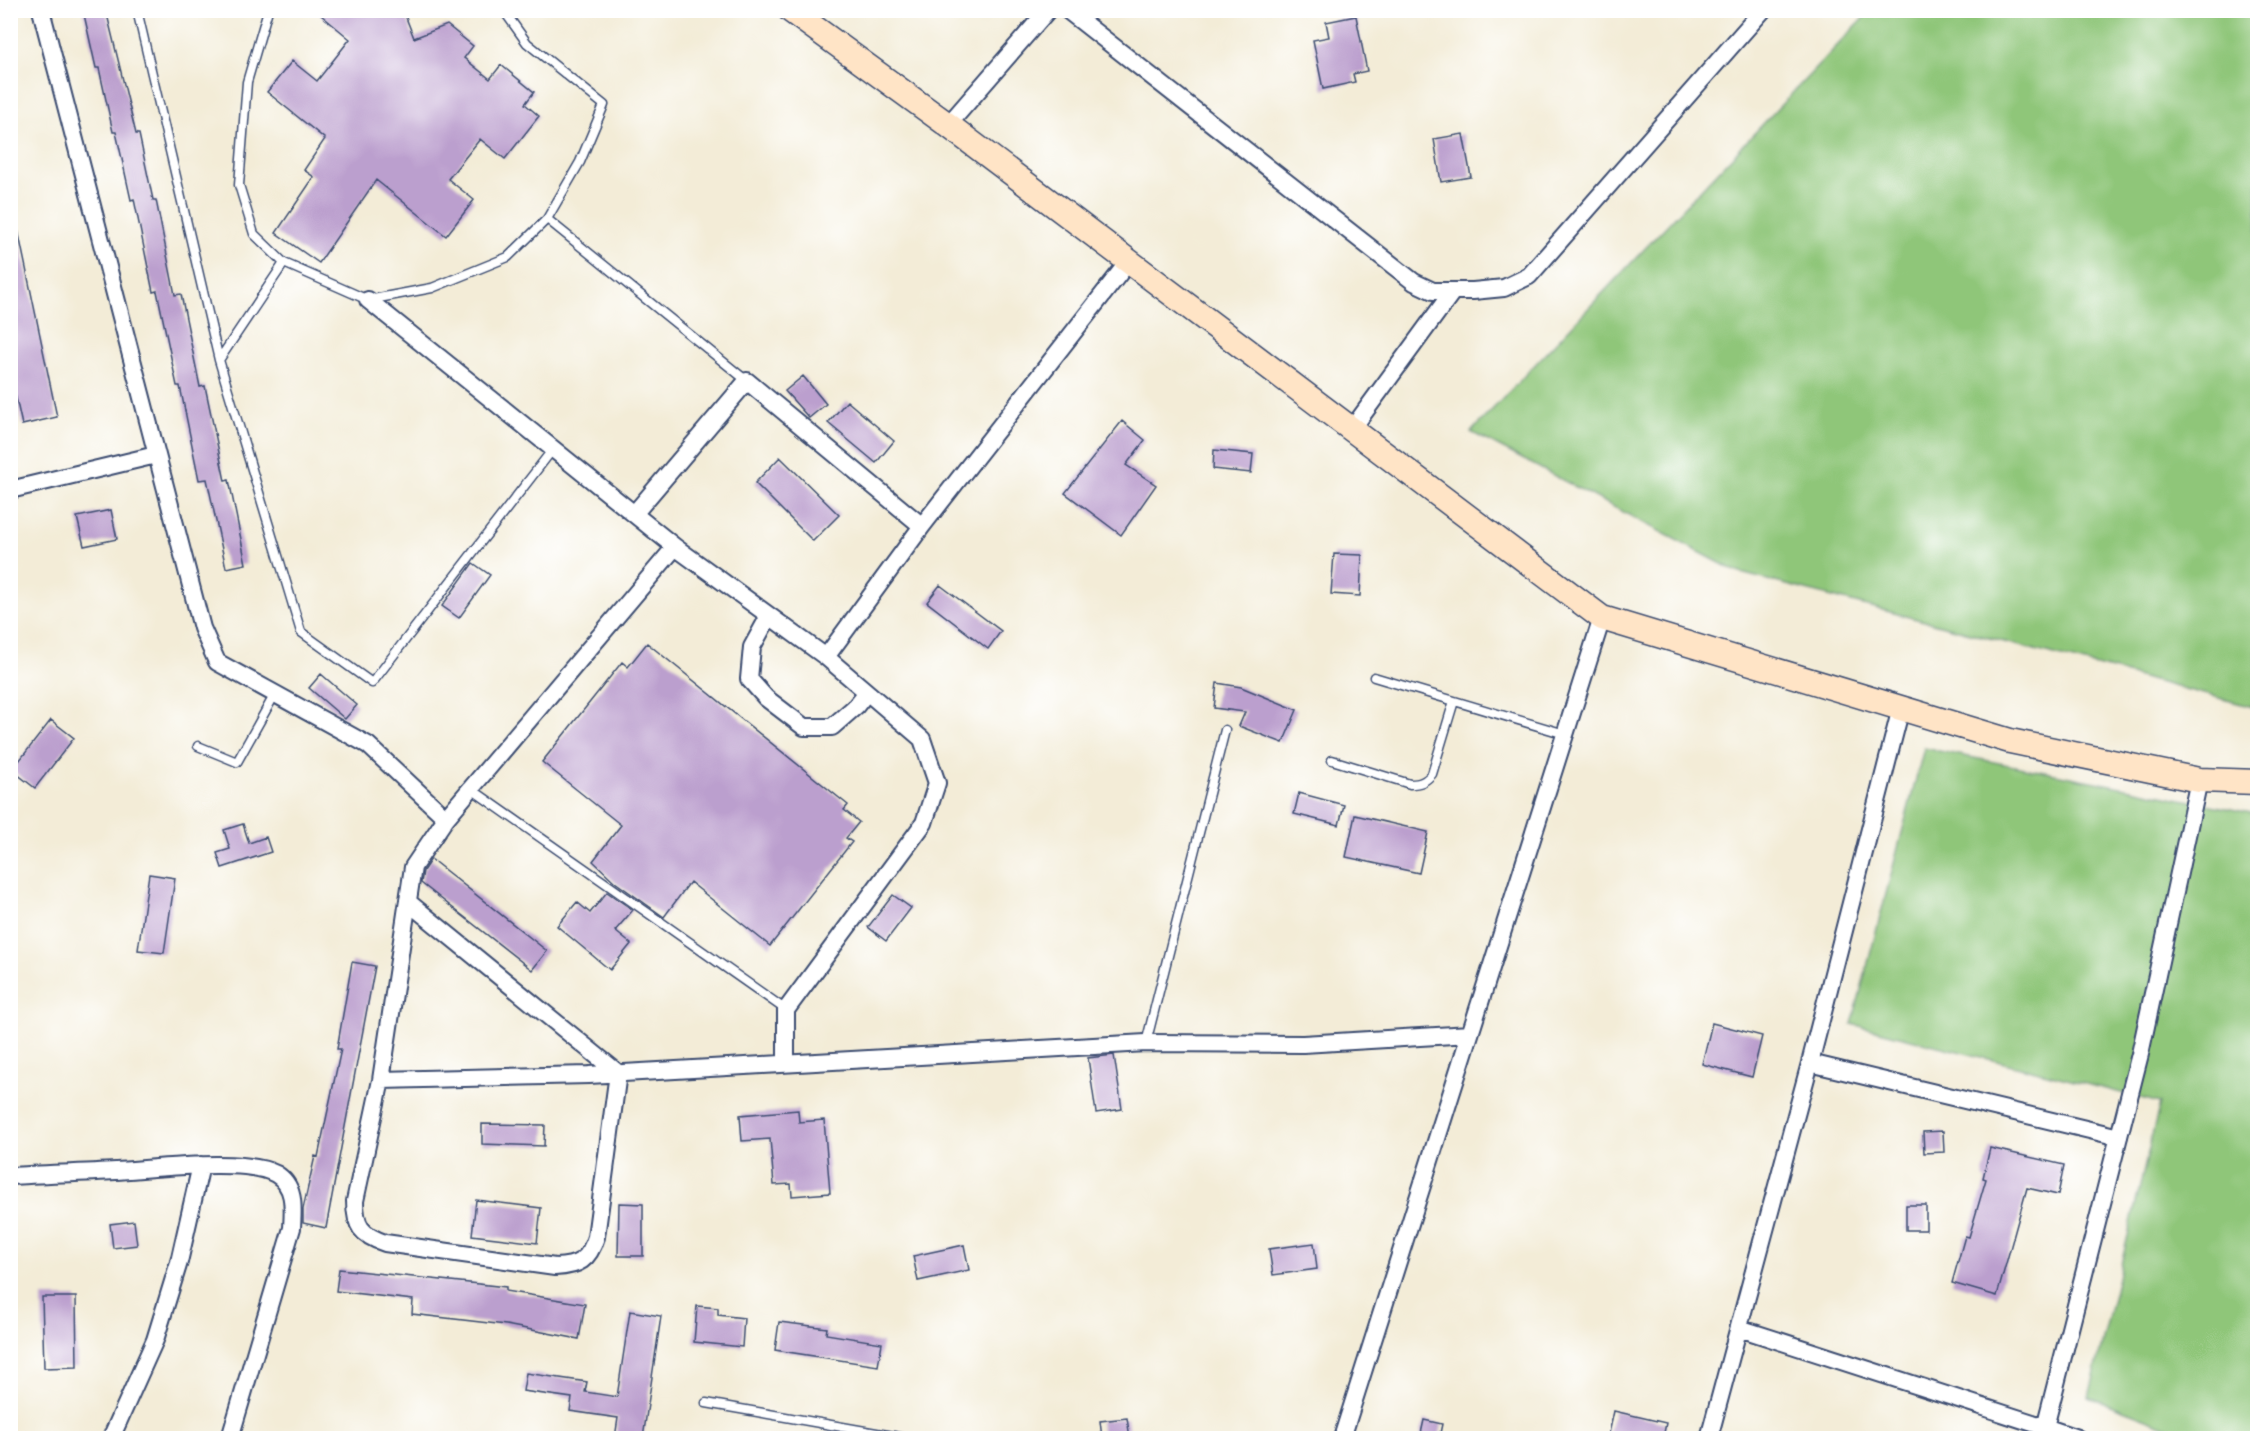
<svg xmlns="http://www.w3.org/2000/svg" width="2268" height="1449" viewBox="0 0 2268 1449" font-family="'Indie Flower',sans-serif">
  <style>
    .green { fill: #8fc679; stroke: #557a6c; stroke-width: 1.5 }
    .building { fill: #bb9fce }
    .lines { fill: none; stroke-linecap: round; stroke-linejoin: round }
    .lane-casing { stroke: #3b4b70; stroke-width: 11 }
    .street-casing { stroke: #3b4b70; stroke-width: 20 }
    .secondary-casing { stroke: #3b4b70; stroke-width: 27 }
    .lane { stroke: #fff; stroke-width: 8 }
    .street { stroke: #fff; stroke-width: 16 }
    .secondary { stroke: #ffe4c6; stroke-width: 24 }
  </style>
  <rect width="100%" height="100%" fill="#fff"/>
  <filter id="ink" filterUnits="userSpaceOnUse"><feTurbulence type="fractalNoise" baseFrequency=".0167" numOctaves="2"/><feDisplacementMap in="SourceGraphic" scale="12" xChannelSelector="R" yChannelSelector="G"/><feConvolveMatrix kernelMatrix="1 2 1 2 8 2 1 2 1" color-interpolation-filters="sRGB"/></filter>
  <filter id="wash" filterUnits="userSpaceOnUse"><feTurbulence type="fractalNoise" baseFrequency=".008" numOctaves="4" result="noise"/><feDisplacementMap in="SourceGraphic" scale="24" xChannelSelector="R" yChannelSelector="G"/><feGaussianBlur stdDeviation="1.35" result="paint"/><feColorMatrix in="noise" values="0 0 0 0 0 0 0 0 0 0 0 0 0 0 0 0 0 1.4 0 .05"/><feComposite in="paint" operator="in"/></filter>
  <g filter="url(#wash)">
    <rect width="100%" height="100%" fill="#f3ecd7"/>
    <!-- green -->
    <path class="green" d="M1870,11H2257V708L1737,572L1471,432Z
      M1924,748L2257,814V1438H2196L2089,1397L2160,1103L1852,1024Z"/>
    <g id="blocks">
      <!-- building -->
      <path class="building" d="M83,10H106L136,134H139L153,200H156L175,295L181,294L200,387L205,386L225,481L229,480L246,564L226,568L207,479L199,480L180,386H177L157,291L153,292L134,199L131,200L116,132H113L99,68H96Z
        M315,10H403L414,38L447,25L473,46L464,58L490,79L501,65L534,92L525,104L539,116L505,159L480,139L448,179L474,200L446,236L376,180L319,263L276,233L314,177L304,170L325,139L267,92L292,61L317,81L350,39Z
        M1356,16L1367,71L1353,74L1355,82L1323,89L1313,40L1329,37L1326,22Z
        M1463,134L1471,177L1441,182L1434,139Z
        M18,230L57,417L22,425L10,371V231Z
        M803,376L826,404L809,418L785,391Z
        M847,401L894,441L876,463L828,423Z
        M1122,421L1145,440L1126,465L1156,485L1121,535L1065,493Z
        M1214,450L1253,454L1251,473L1213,469Z
        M780,457L839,515L813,541L755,483Z
        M111,510L117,539L84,546L77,517Z
        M1334,554L1362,555L1360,596L1331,594Z
        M473,563L490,575L459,618L442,606Z
        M940,585L1001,631L988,649L927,602Z
        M647,643L848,805L844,810L859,822L846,838L852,842L770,946L690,882L664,917L615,882L593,861L621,825L542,762L622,662L628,667Z
        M321,674L357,705L345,719L309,688Z
        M1217,683L1241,687L1297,710L1283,743L1239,726L1245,712L1214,708Z
        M51,720L74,738L35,788L12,770Z
        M1299,793L1344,805L1339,825L1294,814Z
        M1355,815L1428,832L1419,873L1346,857Z
        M243,824L249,843L266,837L271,852L222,868L217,853L230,849L224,830Z
        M431,859L547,951L532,970L421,883L423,871Z
        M149,874L175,878L164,953L138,950Z
        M607,892L633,910L615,931L631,944L610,970L557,926L577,902L590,913Z
        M893,895L911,908L886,941L868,927Z
        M352,962L375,966L326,1228L303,1223V1209L315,1156L318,1157L341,1049H337Z
        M1712,1023L1762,1036L1752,1077L1702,1064Z
        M1114,1055L1122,1109L1096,1113L1088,1058Z
        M798,1110L799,1122L824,1120L830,1193L792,1196L791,1184L774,1185L770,1139L742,1141L740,1115Z
        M482,1124L545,1125L544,1146L482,1144Z
        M1943,1131L1944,1152L1924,1153L1923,1132Z
        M1990,1148L2064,1165L2058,1195L2027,1188L1997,1296L1952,1283L1965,1236L1969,1237L1986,1179L1983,1178Z
        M476,1200L541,1208L537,1243L472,1235Z
        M619,1203L643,1204V1256H618Z
        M1906,1205H1926V1230H1906Z
        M134,1221L137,1245L113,1248L110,1224Z
        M1314,1243L1317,1269L1273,1275L1269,1249Z
        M964,1245L969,1270L918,1281L913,1256Z
        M339,1269L506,1287V1291L585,1304L579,1339L506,1325L412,1314L413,1300L336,1291Z
        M42,1297H76L77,1367L44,1368Z
        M697,1306L718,1308V1315L744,1318L742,1347L694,1342Z
        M630,1311L661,1316L643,1438H615L618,1418L570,1411L572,1398L523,1391L526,1373L587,1382L585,1392L617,1397Z
        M779,1322L827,1328L826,1334L882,1343L878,1366L775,1350Z
        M1614,1411L1666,1423L1663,1438H1608Z
        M1127,1418L1130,1438H1102L1100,1421Z
        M1424,1420L1442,1424L1439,1438H1420Z"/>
    </g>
  </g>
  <g filter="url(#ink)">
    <use href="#blocks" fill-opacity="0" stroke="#3b4b70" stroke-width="1.5"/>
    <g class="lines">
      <!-- lane casing -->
      <g class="lane-casing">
        <path id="lane" d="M137,10L219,360L284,263
          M268,10L247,82L239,185L254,234L284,263L368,300L432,288L508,257L547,219L580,162L604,105L527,43L507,15L506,10
          M547,219L747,381
          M219,360L301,632L372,683L553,449
          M1374,677L1565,734
          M198,746L237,762L275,694
          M1332,760L1410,784C1420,784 1425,782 1432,774L1454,701
          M470,788L786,1010
          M1146,1043L1225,730
          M706,1403L905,1438"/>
      </g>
      <!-- street casing -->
      <g class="street-casing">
        <path id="street" d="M41,10L202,628L217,662L368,745L446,818L675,547L826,657L922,739L937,783L924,823L786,1010V1063
          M1067,10L1414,282L1433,291H1473L1504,288L1529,276L1763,10
          M948,125L1048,10
          M368,300L675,547
          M1352,429L1453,291
          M10,490L156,455
          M634,514L747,381L922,526
          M769,616L752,647L749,679L766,698L804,727H832L856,706L867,692
          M826,657L922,526L1129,261
          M408,902L618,1073L596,1237C589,1260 579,1266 555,1267L385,1243C361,1235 355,1226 355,1201L381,1080L413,867L446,818
          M1810,1063L2119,1137
          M381,1080L589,1075L1146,1043L1303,1044L1470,1034
          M10,1176C46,1174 81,1173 116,1171C153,1169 247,1157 276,1174C296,1186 293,1209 292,1228L230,1438
          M1739,1328L2045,1427
          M111,1438L155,1340L179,1262L201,1165
          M1342,1438L1602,618
          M1709,1438L1810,1063L1901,708
          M2077,1438L2045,1427L2140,1054L2199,780"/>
      </g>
      <!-- secondary casing -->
      <g class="secondary-casing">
        <path id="secondary" d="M790,10L948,125L1602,618L2010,741L2199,780L2258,782"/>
      </g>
      <!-- lane -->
      <use href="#lane" class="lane"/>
      <!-- street -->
      <use href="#street" class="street"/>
      <!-- secondary -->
      <use href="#secondary" class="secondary"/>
    </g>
  </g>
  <!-- margin -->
  <rect width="2268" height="1449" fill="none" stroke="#fff" stroke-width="36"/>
</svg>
